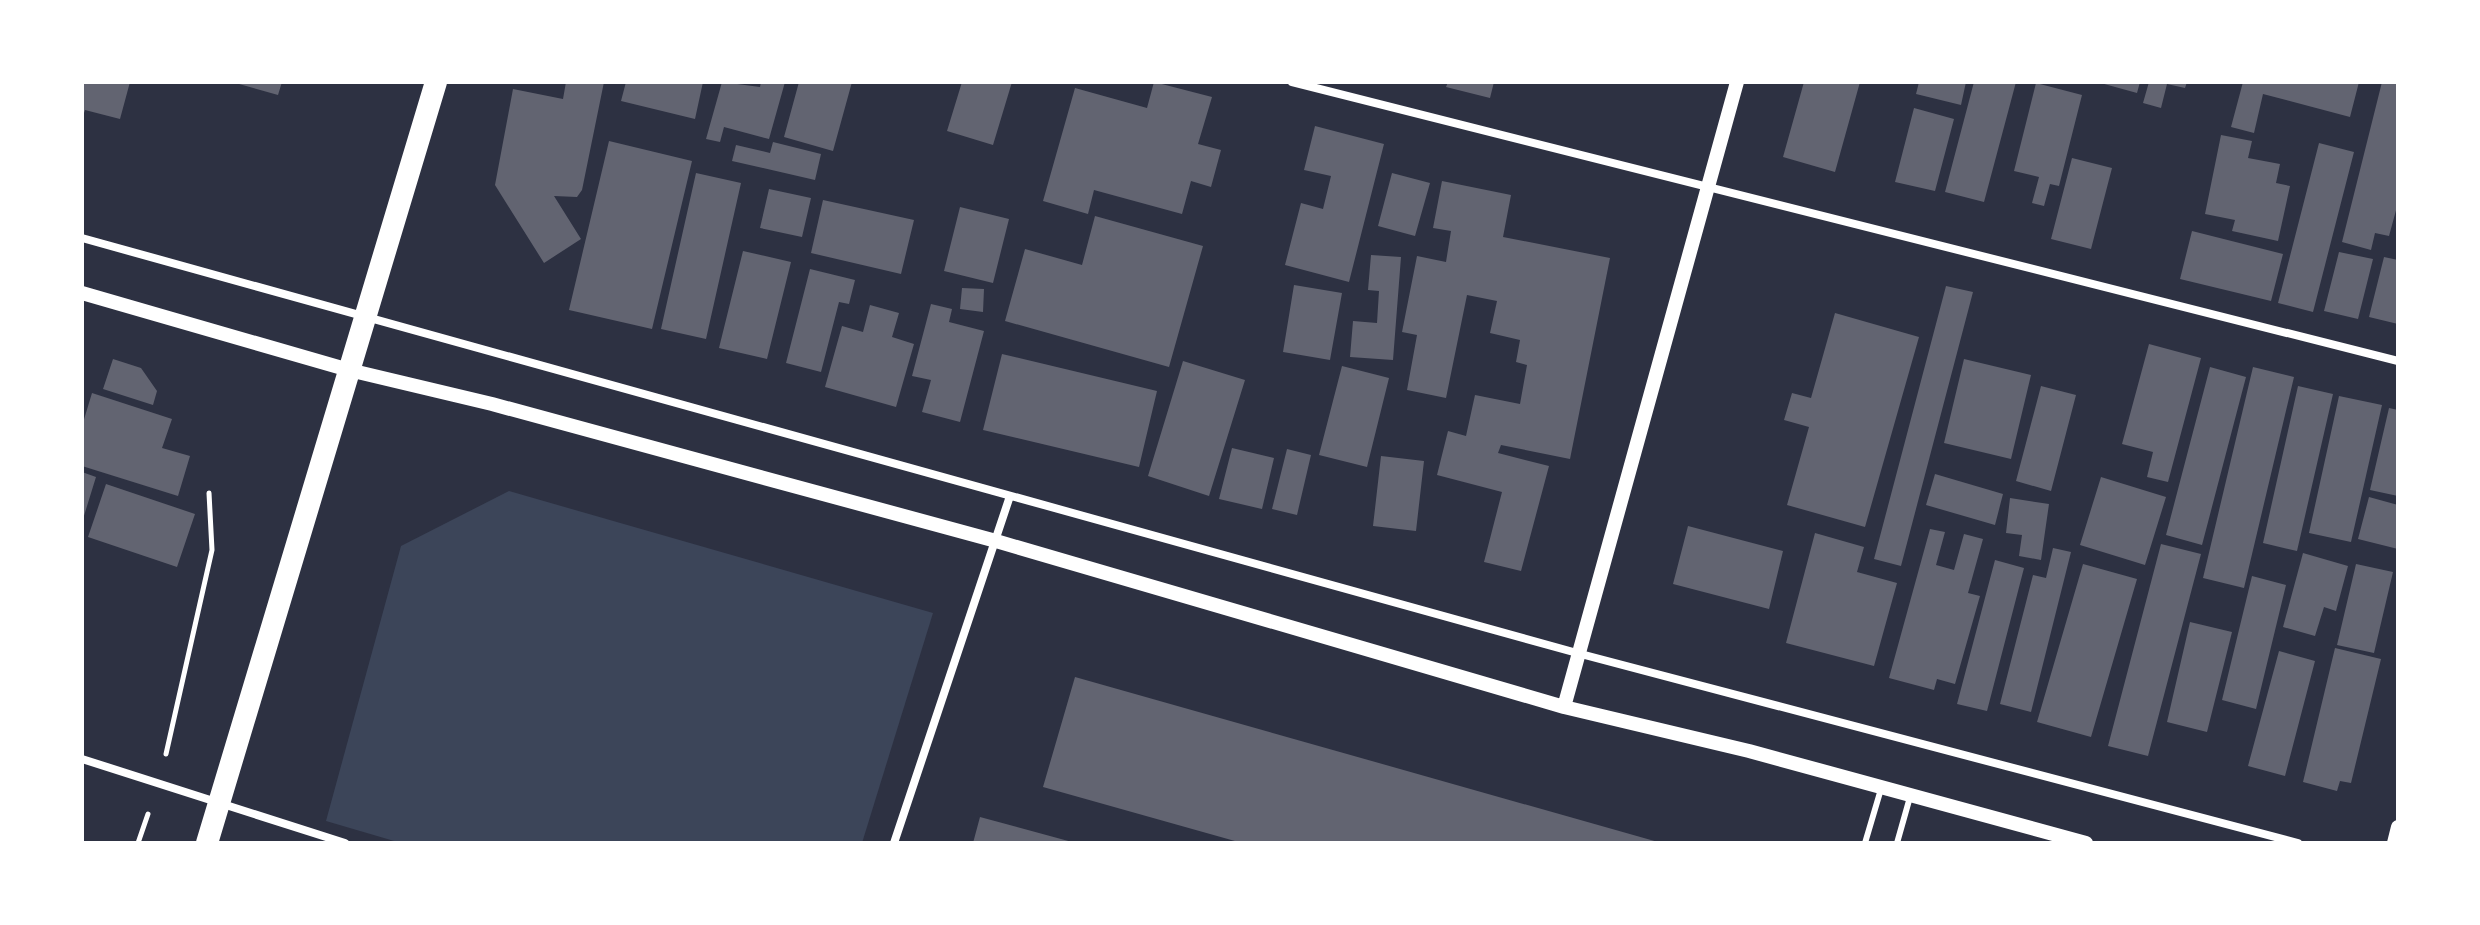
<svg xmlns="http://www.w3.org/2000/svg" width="2480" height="925" viewBox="0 0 2480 925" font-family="'Noto Sans',sans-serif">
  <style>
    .green { fill: #3c4559 }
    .building { fill: #626471 }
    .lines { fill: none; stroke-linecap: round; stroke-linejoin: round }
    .path { stroke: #fff; stroke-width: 5 }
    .service { stroke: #fff; stroke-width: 6 }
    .minor { stroke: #fff; stroke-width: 8 }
    .tertiary { stroke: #fff; stroke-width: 14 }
    .trunk { stroke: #fff; stroke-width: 22 }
  </style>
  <rect width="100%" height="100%" fill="#2d3142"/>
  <!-- green -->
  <path class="green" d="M509,491L933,613L862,843H401L326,821L401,546Z"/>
  <!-- building -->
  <path class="building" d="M82,82H130L120,119L85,110L82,119Z
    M232,82H282L278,95Z
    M566,82H604L582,190L577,197L554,196L581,239L544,263L495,185L513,89L563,99Z
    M626,82H703L695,119L621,101Z
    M722,82L760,87L761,82H785L769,139L724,127L720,142L706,139Z
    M799,82H852L833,151L784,137Z
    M962,82H1012L993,145L947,131Z
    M1154,82L1212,97L1198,144L1221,150L1211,187L1191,181L1182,214L1094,190L1088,214L1043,201L1075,88L1147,108Z
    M1448,82H1494L1490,98L1446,87Z
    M1804,82H1860L1835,172L1783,157Z
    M1919,82H1966L1961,105L1916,94Z
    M1974,82H2016L1984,202L1945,192Z
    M2097,82H2140L2137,93Z
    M2149,82H2187L2185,88L2167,84L2161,108L2143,103Z
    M2243,82H2359L2350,117L2263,94L2254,133L2231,127Z
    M2382,82H2398V203L2389,236L2375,233L2371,250L2342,242Z
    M2036,83L2082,95L2059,186L2050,184L2044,206L2032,203L2039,177L2014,171Z
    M1914,108L1954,119L1935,191L1895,182Z
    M1315,126L1384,144L1349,282L1285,265L1301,203L1323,209L1331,176L1304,170Z
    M2221,135L2252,141L2248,158L2280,164L2276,183L2290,186L2278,241L2232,231L2235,220L2205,214Z
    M609,141L692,161L652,329L569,310Z
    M773,142L821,154L815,180L732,161L736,145L770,153Z
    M2319,143L2354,152L2313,312L2278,303Z
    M2072,158L2112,168L2091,249L2051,239Z
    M696,173L741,183L706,339L661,329Z
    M1392,173L1430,183L1415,236L1378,226Z
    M1442,181L1511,195L1503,237L1610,258L1570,459L1501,445L1498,453L1549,466L1521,571L1484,562L1502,492L1437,475L1448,431L1466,436L1475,395L1520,404L1527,365L1516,362L1520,340L1490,333L1497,301L1467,295L1446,398L1407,390L1417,335L1402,332L1417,256L1446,262L1451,231L1433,228Z
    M769,189L811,198L802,237L760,228Z
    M823,200L914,220L901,274L811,253Z
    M960,207L1009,219L993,283L944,271Z
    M1095,216L1203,246L1169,367L1005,321L1025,249L1082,265Z
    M2192,231L2283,254L2271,301L2180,279Z
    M743,251L791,262L767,359L719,348Z
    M2339,252L2373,259L2358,319L2324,311Z
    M1371,255L1401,257L1393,360L1350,357L1353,321L1377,323L1379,291L1368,290Z
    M2384,257L2398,260V324L2369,317Z
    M810,269L855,280L849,304L839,302L821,372L786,363Z
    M1294,285L1342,293L1330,360L1283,352Z
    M1946,286L1973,292L1901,566L1874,559Z
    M962,288L984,289L983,312L960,309Z
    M931,304L952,309L949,322L984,331L960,422L922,412L931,380L912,376Z
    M870,305L899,313L892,337L914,344L896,407L825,387L842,326L863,332Z
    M1835,313L1919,337L1865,527L1787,505L1809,427L1784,420L1792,393L1811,398Z
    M2149,344L2201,358L2168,482L2147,477L2153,452L2122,444Z
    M1002,354L1157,391L1139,467L983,430Z
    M113,359L141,368L157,391L153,405L103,389Z
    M1964,359L2031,375L2011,459L1944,443Z
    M1183,361L1245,380L1209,496L1148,476Z
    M1342,366L1389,378L1367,467L1319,455Z
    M2210,367L2246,377L2202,545L2166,535Z
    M2253,367L2294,377L2244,588L2203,578Z
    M2041,386L2076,395L2051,491L2016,481Z
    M2298,386L2333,394L2297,551L2263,543Z
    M92,393L172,419L162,448L190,456L178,496L82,466V426Z
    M2339,396L2382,405L2351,542L2309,533Z
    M2389,408L2398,410V496L2370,490Z
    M1232,448L1274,458L1262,509L1219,499Z
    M1287,449L1311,455L1297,515L1272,509Z
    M1381,456L1424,461L1416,531L1373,526Z
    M82,472L96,477L83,519L82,518Z
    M1935,474L2003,494L1995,525L1926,505Z
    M2101,477L2166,497L2145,565L2080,545Z
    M106,484L195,514L177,567L88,537Z
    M2369,497L2398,505V549L2358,539Z
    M2010,498L2049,504L2041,560L2019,556L2022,535L2006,533Z
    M1688,526L1783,551L1769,609L1673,584Z
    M1930,529L1945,532L1936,565L1954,570L1964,534L1983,539L1968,593L1980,596L1955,684L1937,679L1934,690L1889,678Z
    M1815,533L1864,547L1857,572L1897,583L1874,666L1786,643Z
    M2161,544L2201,554L2148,756L2108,746Z
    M2053,548L2071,552L2031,712L2000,704L2033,575L2046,578Z
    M2303,553L2348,566L2336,611L2324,607L2315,636L2283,627Z
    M1995,560L2024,568L1987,711L1957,704Z
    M2083,564L2137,579L2091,737L2037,722Z
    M2356,564L2393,572L2374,653L2337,645Z
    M2252,576L2286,585L2256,709L2222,700Z
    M2190,622L2232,632L2207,732L2167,722Z
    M2335,648L2381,659L2351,783L2340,781L2337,791L2303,782Z
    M2279,651L2315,661L2285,776L2248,766Z
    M1075,677L1658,842V843H1242L1043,787Z
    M980,817L1072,842V843H973Z"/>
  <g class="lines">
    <!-- path -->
    <path class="path" d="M166,754L212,550L209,493
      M138,843L148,814"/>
    <!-- service -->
    <path class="service" d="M1865,843L1881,789
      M1897,843L1910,797"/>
    <!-- minor -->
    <path class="minor" d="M1292,82L2398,361
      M82,238L1577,653L2298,843
      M82,759L345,843
      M894,843L1010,496"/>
    <!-- tertiary -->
    <path class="tertiary" d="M82,293L349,370L492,404L996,541L1564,707L1749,751L2086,843
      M1564,707L1737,82
      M2394,843L2398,827"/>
    <!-- trunk -->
    <path class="trunk" d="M207,843L436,82"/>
  </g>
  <!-- border -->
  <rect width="2480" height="925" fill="none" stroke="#ffffff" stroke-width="168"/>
</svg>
